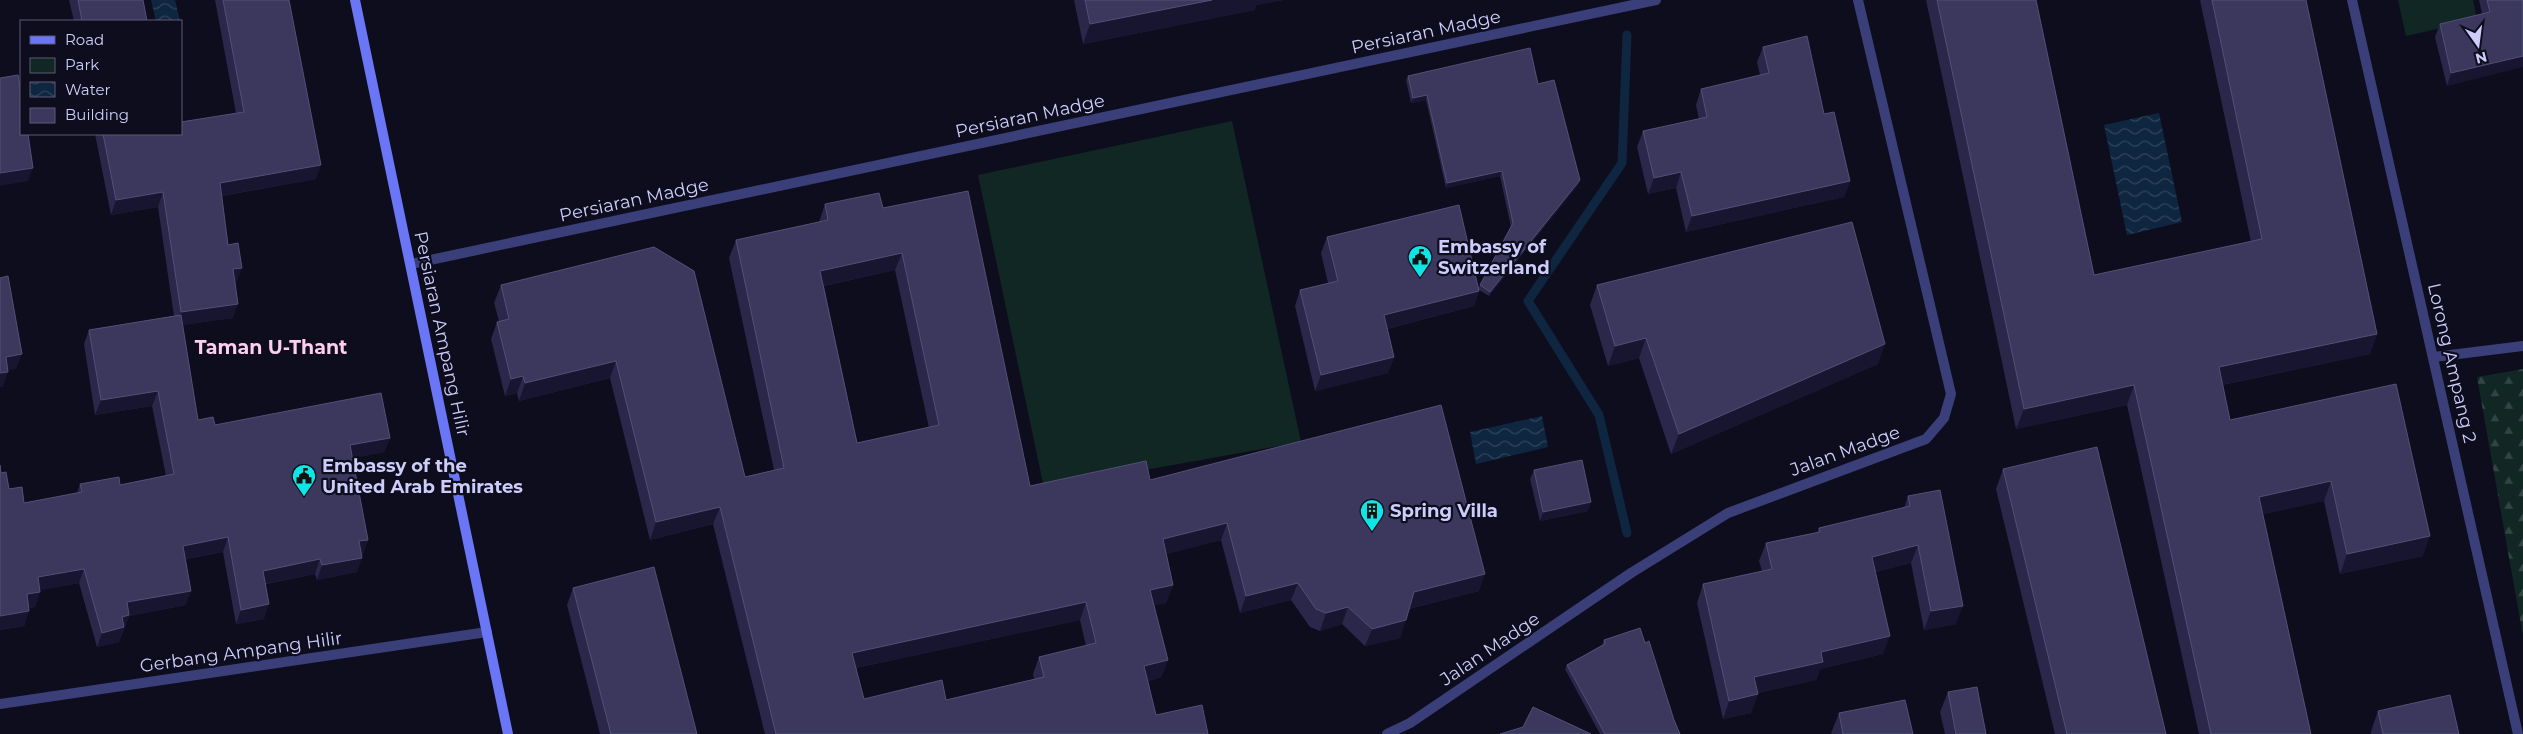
<svg xmlns="http://www.w3.org/2000/svg" width="2523" height="734" viewBox="0 0 2523 734" font-family="Montserrat,sans-serif">
  <style>
    .green { fill: #112724 }
    .forest { fill: url(#forest-firs) }
    .water { fill: url(#water-waves) }
    .lines { fill: none; stroke-linecap: round; stroke-linejoin: round }
    .stream { stroke: #0f2640; stroke-width: 9 }
    .street { stroke: #3b3f79; stroke-width: 10 }
    .secondary { stroke: #6a76f5; stroke-width: 10 }
    .wall { fill: #2a274a; fill-rule: evenodd }
    .shaded-wall { fill: #181530 }
    .building { fill: #3c385d; stroke: #525076; fill-rule: evenodd }
    .labels { text-anchor: middle; dominant-baseline: central; stroke-width: 4.5; stroke-linejoin: round; paint-order: stroke }
    .street-label { font-size: 18px; fill: #cdcdfc; stroke: #0e0d1d }
    .poi-label { font-size: 18px; font-weight: bold; fill: #cdcdfc; stroke: #0e0d1d; text-anchor: start }
    .neighbourhood-label { font-size: 19px; font-weight: bold; fill: #fccef0; stroke: #0e0d1d }
  </style>
  <defs>
    <pattern id="forest-firs" width="22" height="20" patternUnits="userSpaceOnUse" patternTransform="scale(1.25)"><rect width="22" height="20" fill="#112724"/><path d="M5 1l3.5 6h-7zM16 11l3.5 6h-7z" fill="#324545"/></pattern>
    <pattern id="water-waves" width="16" height="10" patternUnits="userSpaceOnUse" patternTransform="scale(1.25)"><rect width="16" height="10" fill="#0f2640"/><path d="M0 5q4-4 8 0t8 0" fill="none" stroke="#31445c"/></pattern>
  </defs>
  <rect width="100%" height="100%" fill="#0e0d1d"/>
  <!-- green -->
  <path class="green" d="M2398,0H2473L2477,20L2406,36Z
    M1232,121L1301,442L1044,488L978,175Z"/>
  <!-- forest -->
  <path class="forest" d="M2523,369V636L2477,377Z"/>
  <!-- water -->
  <path class="water" d="M151,0H175L180,21H156Z
    M2159,113L2182,222L2127,235L2104,125Z
    M1542,416L1548,447L1476,464L1470,432Z"/>
  <g class="lines">
    <!-- stream -->
    <path class="stream" d="M1627,533L1599,415L1528,301L1622,163L1627,35"/>
    <!-- street -->
    <path class="street" d="M2352,0L2518,734
      M411,264L1656,0
      M2434,357L2523,346
      M0,704L487,632
      M1387,734L1410,723L1631,573L1728,513L1926,439L1944,418L1951,394L1858,0"/>
    <!-- secondary -->
    <path class="secondary" d="M355,0L508,734"/>
  </g>
  <!-- wall -->
  <path class="wall" d="M69,0H143L147,21H74Z
    M215,0H289L316,179L222,196L228,245L237,282L235,283L233,318L182,325L198,420L215,425L390,438L384,452L352,458L368,540L363,554L362,555L357,572L317,580L315,574L266,584L264,619L236,624L223,552L186,559V605L129,616L119,642L97,647L79,583L40,590L35,607L29,608L24,626L0,630V465L1,473L9,489L24,503L77,493L80,484L120,485L166,476L152,406L95,415L84,344L89,330L174,316L158,207L111,215L95,134H181L236,113Z
    M1074,0H1283L1256,5L1255,10L1083,44Z
    M1926,0H2036L2094,275L2251,242L2200,0H2306L2377,334L2370,354L2222,385L2230,420L2396,384L2423,556L2340,574L2324,501L2263,514L2311,734H2199L2127,405L2016,429Z
    M2479,0H2523L2447,86L2435,37L2440,24L2482,14Z
    M1763,47L1824,114L1850,181L1844,197L1686,232L1676,188L1648,194L1637,147L1643,131L1699,119L1696,105L1701,89L1760,75L1757,62Z
    M1408,76L1538,84L1578,185L1489,296L1479,290L1474,306L1387,329L1394,357L1388,373L1315,391L1295,306L1300,290L1328,283L1321,253L1327,237L1479,287L1511,227L1500,176L1446,188L1426,100L1411,103L1406,80Z
    M825,204L883,208L1030,486L1150,480L1479,591L1409,609L1400,638L1365,646L1342,624L1320,631L1310,627L1291,600L1240,613L1221,540L1166,554L1173,585L1166,603L1154,605L1168,660L1161,677L1148,681L1156,715L1208,734H765L713,524L650,540L610,378L519,401L517,393L505,396L491,339L497,322L499,321L494,303L501,285L654,247L745,477L774,470L729,258L736,240L819,222ZM895,270L929,428L857,443L824,286ZM1080,620L1086,646L1039,657L1033,674L1034,679L946,700L864,699L856,668Z
    M1597,285L1878,364L1671,454L1639,358L1608,366L1590,305Z
    M2003,469L2166,734H2055L1996,489Z
    M1534,470L1588,511L1540,521L1530,479Z
    M1908,496L1956,624L1924,630L1911,563L1875,572L1883,654L1820,669L1816,680L1758,693L1751,713L1723,719L1697,603L1703,584L1762,571L1759,561L1766,543L1817,532L1819,528L1904,508Z
    M573,588L697,734H600L567,605Z
    M1604,640L1645,643L1674,720L1680,734H1600L1565,669L1567,665L1602,645Z
    M1948,692L1986,734H1945L1940,712Z
    M2378,711L2459,734H2371V731Z
    M1839,713L1913,734H1832L1831,733Z"/>
  <!-- shaded-wall -->
  <path class="shaded-wall" d="M1212,0H1283L1256,5L1255,10L1083,44L1090,24Z
    M2523,56V67L2447,86L2451,73Z
    M1427,95L1426,100L1411,103L1413,98Z
    M321,165L316,179L214,197L220,183Z
    M33,168L28,181L0,186V173Z
    M1502,171L1500,176L1446,188L1447,183Z
    M1681,172L1676,188L1648,194L1654,178Z
    M1580,180L1578,185L1489,296L1490,292Z
    M1850,181L1844,197L1686,232L1692,216Z
    M163,192L158,207L111,215L116,200Z
    M902,253L895,270L814,288L820,271Z
    M242,268L237,282L228,284L233,269Z
    M1479,291L1474,306L1378,331L1384,315Z
    M238,304L233,318L176,326L181,312Z
    M2377,334L2370,354L2211,387L2219,367Z
    M1646,338L1639,358L1608,366L1615,346Z
    M1885,344L1878,364L1671,454L1679,434Z
    M22,354L16,369L0,372L6,357Z
    M1394,357L1388,373L1315,391L1321,375Z
    M616,361L610,378L519,401L525,383Z
    M8,372L3,387H0V373Z
    M523,376L517,393L505,396L511,379Z
    M2134,385L2127,405L2016,429L2024,409Z
    M158,391L152,406L95,415L101,400Z
    M390,438L384,452L344,460L350,445Z
    M2331,481L2324,501L2252,517L2259,497Z
    M1591,502L1588,511L1540,521L1543,512Z
    M720,507L713,524L650,540L656,522Z
    M1227,523L1221,540L1156,557L1163,539Z
    M2430,536L2423,556L2340,574L2347,554Z
    M228,537L223,552L178,560L183,546Z
    M368,540L363,554L354,556L359,541Z
    M1918,545L1911,563L1865,575L1872,557Z
    M362,558L357,572L317,580L322,565Z
    M320,559L315,574L258,585L263,571Z
    M84,569L79,583L32,592L38,577Z
    M1485,574L1479,591L1408,609L1414,592Z
    M1298,583L1291,600L1240,613L1246,596Z
    M1173,585L1166,603L1144,608L1150,590Z
    M191,591L186,605L129,616L119,642L97,647L102,633L127,602Z
    M40,592L35,607L21,609L27,594Z
    M1086,602L1080,620L846,670L852,653Z
    M269,604L264,619L236,624L241,610Z
    M1963,606L1956,624L1924,630L1931,611Z
    M1348,607L1342,624L1320,631L1326,613Z
    M29,611L24,626L0,630V616Z
    M1406,620L1400,638L1365,646L1372,629Z
    M1890,636L1883,654L1820,669L1816,680L1748,695L1754,677L1821,652Z
    M1168,660L1161,677L1138,683L1144,666Z
    M1758,694L1751,713L1723,719L1729,701Z"/>
  <!-- building -->
  <path class="building" d="M78,0H143L147,21H82Z
    M223,0H289L321,165L220,183L228,245L238,243L242,268L233,269L238,304L181,312L163,192L116,200L103,134H181V122L244,112Z
    M1085,0H1212L1090,24Z
    M1937,0H2036L2094,275L2262,239L2212,0H2306L2377,334L2219,367L2230,420L2396,384L2430,536L2347,554L2331,481L2259,497L2311,734H2211L2134,385L2024,409Z
    M2487,0H2523V56L2451,73L2440,24L2490,12Z
    M1807,36L1824,114L1834,112L1850,181L1692,216L1681,172L1654,178L1643,131L1707,117L1701,89L1769,73L1763,47Z
    M1530,48L1538,84L1554,80L1580,180L1490,292L1480,285L1513,223L1502,171L1447,183L1427,95L1413,98L1408,76Z
    M18,75L21,93V134H28L33,168L0,173V78Z
    M968,191L1030,486L1146,461L1150,480L1441,405L1485,574L1414,592L1406,620L1372,629L1348,607L1326,613L1316,609L1298,583L1246,596L1227,523L1163,539L1173,585L1150,590L1168,660L1144,666L1156,715L1202,705L1208,734H776L720,507L656,522L616,361L525,383L523,376L511,379L497,322L509,319L501,285L654,247L694,271L745,477L784,468L736,240L828,220L825,204L879,193L883,208ZM902,253L939,425L857,443L820,271ZM1086,602L1096,643L1039,657L1044,677L946,700L942,680L864,699L852,653Z
    M1459,205L1479,291L1384,315L1394,357L1321,375L1300,290L1338,281L1327,237Z
    M1852,222L1885,344L1679,434L1646,338L1615,346L1597,285Z
    M8,276L22,354L6,357L8,372L0,373V278Z
    M181,315L198,420L213,417L215,425L381,393L390,438L350,445L368,540L359,541L362,558L322,565L320,559L263,571L269,604L241,610L228,537L183,546L191,591L127,602L129,615L122,617L124,627L102,633L84,569L38,577L40,592L27,594L29,611L0,616V465L1,473L6,472L9,489L22,487L24,503L82,492L80,484L119,477L120,485L174,474L158,391L101,400L89,330Z
    M2097,447L2166,734H2067L2003,469Z
    M1582,460L1591,502L1543,512L1534,470Z
    M1940,490L1963,606L1931,611L1918,545L1872,557L1890,636L1821,652L1823,662L1754,677L1758,694L1729,701L1703,584L1772,569L1766,543L1820,532L1819,528L1910,506L1908,496Z
    M654,567L697,734H611L573,588Z
    M1640,628L1645,643L1649,641L1674,720L1680,734H1605L1567,665L1605,644L1604,640Z
    M1977,687L1986,734H1956L1948,692Z
    M2450,695L2459,734H2383L2378,711Z
    M1905,700L1913,734H1843L1839,713Z
    M1533,707L1591,734H1500L1523,727Z"/>
  <!-- icons -->
  <defs>
    <g id="civic-pin" transform="scale(1.25)"><path d="M0 17L-7.5 6A9.5 9.5 0 1 1 7.5 6Z" fill="#0fe5e4" stroke="#0e0d1d"/><path d="M-.6-6.5H3V-4.5H.6V-3L4-1V1h2V6H-6V1h2V-1L-.6-3ZM-1.2 2.5V6h2.4V2.5Z" fill="#111"/></g>
    <g id="building-pin" transform="scale(1.25)"><path d="M0 17L-7.5 6A9.5 9.5 0 1 1 7.5 6Z" fill="#0fe5e4" stroke="#0e0d1d"/><path d="M-4-6H4V6H1V3H-1V6H-4ZM-2.5-4.3h1.7v1.8h-1.7ZM.8-4.3h1.7v1.8H.8ZM-2.5-1h1.7V.8h-1.7ZM.8-1h1.7V.8H.8Z" fill="#111"/></g>
  </defs>
  <g fill-rule="evenodd">
    <use href="#civic-pin" x="1420" y="257"/>
    <use href="#civic-pin" x="304" y="476"/>
    <use href="#building-pin" x="1372" y="511"/>
  </g>
  <g class="labels">
    <!-- street labels -->
    <g class="street-label">
      <text transform="translate(1426 32) rotate(-12)">Persiaran Madge</text>
      <text transform="translate(1030 116) rotate(-12)">Persiaran Madge</text>
      <text transform="translate(634 200) rotate(-12)">Persiaran Madge</text>
      <text transform="translate(442 334) rotate(78)">Persiaran Ampang Hilir</text>
      <text transform="translate(2452 363) rotate(77)">Lorong Ampang 2</text>
      <text transform="translate(1845 451) rotate(-20)">Jalan Madge</text>
      <text transform="translate(1490 649) rotate(-34)">Jalan Madge</text>
      <text transform="translate(241 652) rotate(-8)">Gerbang Ampang Hilir</text>
    </g>
    <!-- poi labels -->
    <g class="poi-label">
      <text x="1438" y="247">Embassy of<tspan x="1438" dy="21">Switzerland</tspan></text>
      <text x="322" y="466">Embassy of the<tspan x="322" dy="21">United Arab Emirates</tspan></text>
      <text x="1390" y="511">Spring Villa</text>
    </g>
    <!-- neighbourhood labels -->
    <g class="neighbourhood-label">
      <text x="271" y="347">Taman U-Thant</text>
    </g>
  </g>
  <!-- legend -->
  <rect x="20" y="20" width="162" height="115" fill="#0e0d1d" stroke="#5a5a76"/>
  <rect x="30" y="36" width="25" height="8" fill="#6a76f5" stroke="#5a5a76"/>
  <text x="65" y="45" font-size="15" fill="#cdcdfc">Road</text>
  <rect x="30" y="58" width="25" height="15" fill="#112724" stroke="#5a5a76"/>
  <text x="65" y="70" font-size="15" fill="#cdcdfc">Park</text>
  <rect x="30" y="82" width="25" height="15" fill="url(#water-waves)" stroke="#5a5a76"/>
  <text x="65" y="95" font-size="15" fill="#cdcdfc">Water</text>
  <rect x="30" y="108" width="25" height="15" fill="#3c385d" stroke="#5a5a76"/>
  <text x="65" y="120" font-size="15" fill="#cdcdfc">Building</text>
  <!-- north arrow -->
  <g transform="translate(2478 45) rotate(166)" stroke="#0e0d1d" stroke-width="4" paint-order="stroke">
  <path d="M0-4L9 19L0 12L-9 19Z" fill="#cdcdfc"/>
  <text y="-8" font-size="14" font-weight="bold" text-anchor="middle" fill="#cdcdfc">N</text>
  </g>
</svg>
